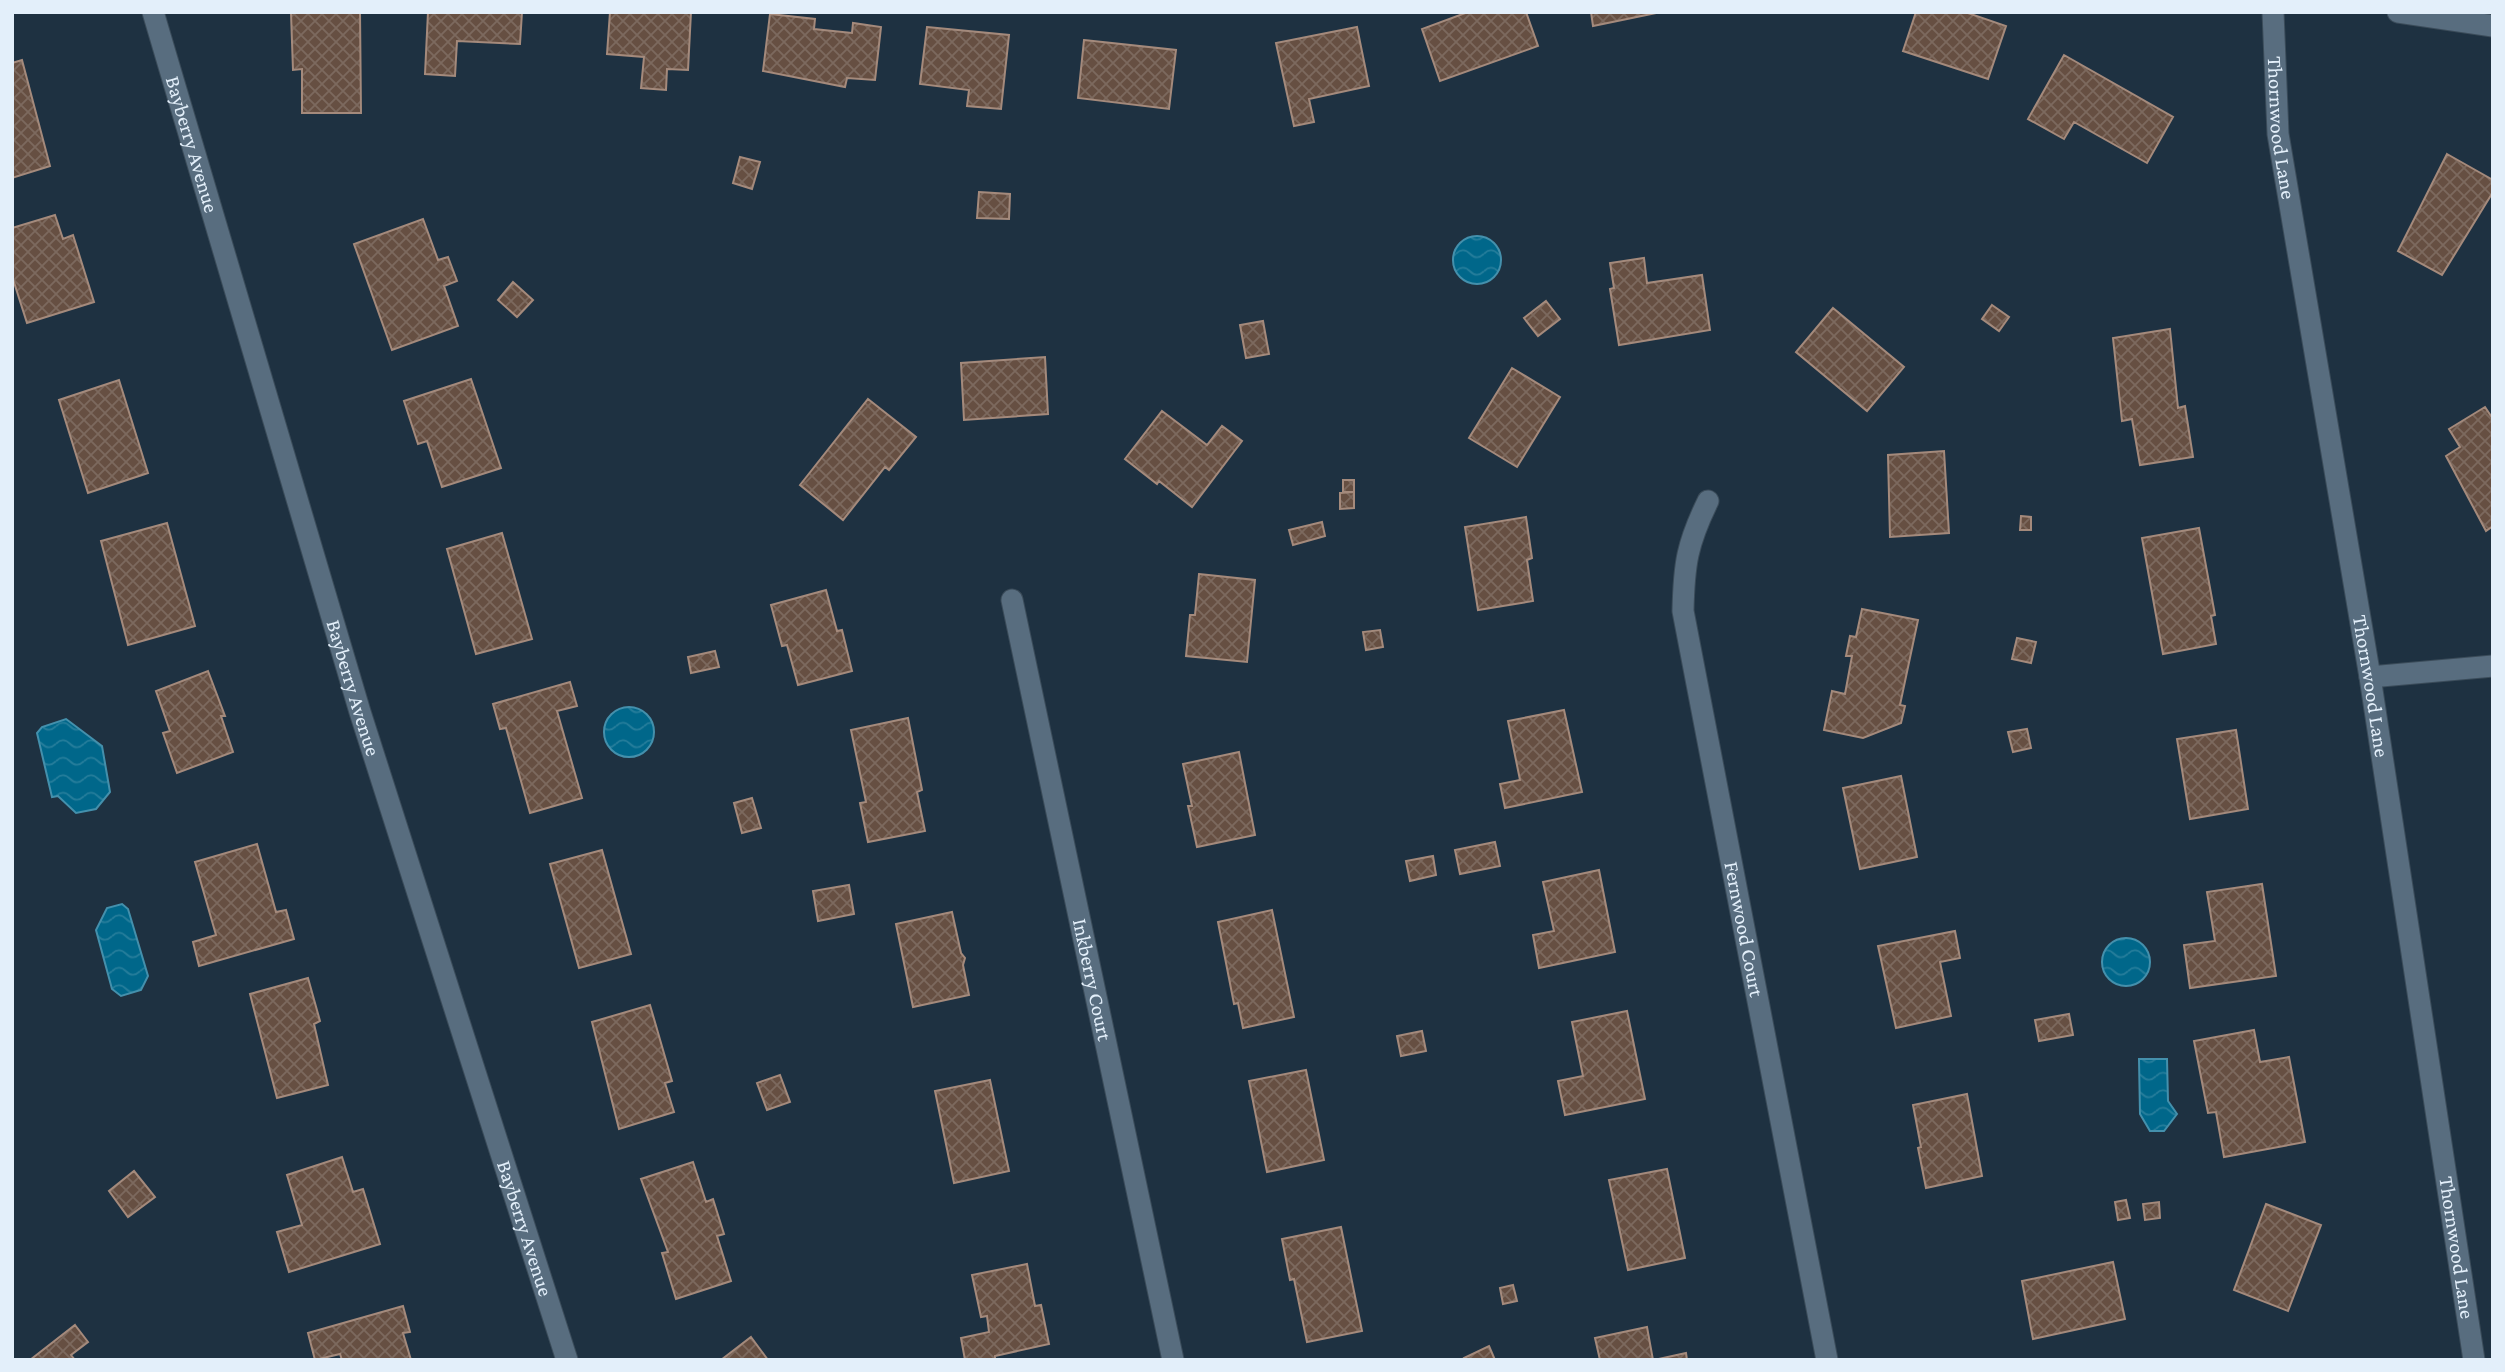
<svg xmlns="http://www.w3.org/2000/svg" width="2505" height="1372" viewBox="0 0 2505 1372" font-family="'Crimson Pro',serif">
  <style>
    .water { fill: url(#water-waves); stroke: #4490ac; stroke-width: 2 }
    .building { fill: url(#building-cross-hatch); stroke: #a48a7c; stroke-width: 2 }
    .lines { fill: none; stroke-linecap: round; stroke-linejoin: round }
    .street-casing { stroke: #3b4c5a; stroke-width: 23 }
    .street { stroke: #586d7f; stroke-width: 21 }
    .labels { text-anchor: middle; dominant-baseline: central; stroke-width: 6; stroke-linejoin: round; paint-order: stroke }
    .street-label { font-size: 21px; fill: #e3effa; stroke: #10181f }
  </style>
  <defs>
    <pattern id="water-waves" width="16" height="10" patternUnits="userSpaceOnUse" patternTransform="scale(1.75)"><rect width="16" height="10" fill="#00678a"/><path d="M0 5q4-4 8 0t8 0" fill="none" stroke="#257d9b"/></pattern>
    <pattern id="building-cross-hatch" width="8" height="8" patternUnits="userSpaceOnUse" patternTransform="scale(1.75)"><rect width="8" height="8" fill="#664f42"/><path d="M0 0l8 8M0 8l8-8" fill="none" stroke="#7c695e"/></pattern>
  </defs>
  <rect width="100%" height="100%" fill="#1e3141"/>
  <!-- water -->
  <path class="water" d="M1453 260a24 24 0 1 1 48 0a24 24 0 1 1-48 0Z
    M604 732a25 25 0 1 1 50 0a25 25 0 1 1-50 0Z
    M66,719L102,746L110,792L96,809L76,813L58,796L52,797L37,733L42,727Z
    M122,904L128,909L148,976L141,990L121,996L112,989L96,930L107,908Z
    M2102 962a24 24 0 1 1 48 0a24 24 0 1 1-48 0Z
    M2139,1059H2167L2168,1101L2177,1114L2164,1131H2150L2140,1114Z"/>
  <!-- building -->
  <path class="building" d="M360,12L361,113H302V69L293,70L291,13Z
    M428,12H522L520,44L457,41L455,76L425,74Z
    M610,12H691L688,70L667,69L666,90L641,88L644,57L607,54Z
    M1468,12H1526L1538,46L1440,81L1422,29Z
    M1591,12H1661L1593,26Z
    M1916,12H1965L2006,26L1988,79L1903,51Z
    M770,14L815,19L814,29L852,33L853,23L881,27L875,80L847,78L845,87L763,71Z
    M927,27L1009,35L1001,109L967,106L969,90L920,84Z
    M1357,27L1369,86L1309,99L1314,122L1294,126L1276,43Z
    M1084,40L1176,50L1169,109L1078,98Z
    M2064,55L2173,117L2147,163L2074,122L2064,139L2028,119Z
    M22,60L50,166L12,178V63Z
    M2447,154L2493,180V192L2442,275L2398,251Z
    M740,157L760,162L752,189L733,183Z
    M979,192L1010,194L1009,219L977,218Z
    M55,215L63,239L73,235L94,302L27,323L12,276V228Z
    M423,219L438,260L448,257L457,281L444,286L458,326L392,350L354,244Z
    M1644,258L1647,283L1702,275L1710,330L1619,345L1610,289L1614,288L1610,263Z
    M513,282L533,300L517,317L498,300Z
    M1546,301L1560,319L1538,336L1524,318Z
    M1992,305L2009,317L1999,331L1982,319Z
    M1833,308L1904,367L1867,411L1796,352Z
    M1263,321L1269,354L1246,358L1240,325Z
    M2170,329L2178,408L2185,406L2193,457L2140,465L2132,419L2122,421L2113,338Z
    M1045,357L1048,414L964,420L961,363Z
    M1512,368L1560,397L1517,467L1469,438Z
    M471,379L501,468L442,487L427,441L418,444L404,401Z
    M119,380L148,473L88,493L59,400Z
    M868,399L916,437L889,470L885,467L843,520L800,485Z
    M2485,407L2493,419V526L2486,531L2446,456L2460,447L2449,429Z
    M1162,411L1207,445L1222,426L1242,441L1192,507L1159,481L1157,484L1125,459Z
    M1944,451L1949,533L1890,537L1888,455Z
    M1343,480H1354V492H1343Z
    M1354,492V508L1340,509V493Z
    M2021,516L2031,517V530H2020Z
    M1526,517L1532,558L1527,560L1533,601L1478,610L1465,527Z
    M1322,522L1325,536L1293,545L1289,530Z
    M167,523L195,626L128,645L101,541Z
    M2199,528L2215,615L2211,616L2216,644L2163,654L2142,538Z
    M502,533L532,639L476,654L447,549Z
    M1199,574L1255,580L1247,662L1186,656L1190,615H1195Z
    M826,590L837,631L842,630L852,671L798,685L787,645L782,646L771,605Z
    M1862,609L1918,620L1900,705L1905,706L1901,723L1863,738L1824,730L1832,691L1845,694L1852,656H1846L1850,636L1856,637Z
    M1380,630L1383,647L1366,650L1363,632Z
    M2017,638L2036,642L2031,663L2012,659Z
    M715,651L719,667L691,673L688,657Z
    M208,671L225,716H221L233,752L177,773L163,733L170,731L156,691Z
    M570,682L577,706L557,711L582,798L530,813L506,728L500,729L493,704Z
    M1564,710L1582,792L1505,808L1500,784L1520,780L1508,721Z
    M908,718L922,790L917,792L925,831L868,842L860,803L866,802L851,730Z
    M2027,729L2031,748L2013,752L2008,732Z
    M2236,730L2248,809L2190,819L2177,739Z
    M1239,752L1255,835L1197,847L1188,806H1192L1183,764Z
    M1901,776L1917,857L1860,869L1843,788Z
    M752,798L761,828L742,833L734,803Z
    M1495,842L1500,866L1460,874L1455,850Z
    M257,844L276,912L286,910L294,939L199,966L193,942L216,935L195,862Z
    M602,850L631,954L579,968L550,864Z
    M1433,856L1436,875L1410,881L1406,861Z
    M1599,870L1615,952L1539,968L1533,935L1554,931L1543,882Z
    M2262,884L2276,976L2190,988L2184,945L2215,941L2207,892Z
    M849,885L854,914L818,921L813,891Z
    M1272,910L1294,1017L1243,1028L1238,1003L1234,1004L1218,922Z
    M952,912L961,953L965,958L963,965L969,995L913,1007L896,924Z
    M1955,931L1960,958L1940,962L1951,1016L1896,1028L1878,946Z
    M308,978L320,1021L314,1024L328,1085L277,1098L250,994Z
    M650,1005L672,1081L665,1083L674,1112L619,1129L592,1022Z
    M1627,1011L1645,1099L1565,1115L1558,1081L1583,1076L1572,1022Z
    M2069,1014L2073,1035L2039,1041L2035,1020Z
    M2254,1030L2260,1062L2289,1057L2305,1142L2224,1157L2216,1112L2208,1113L2194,1041Z
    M1422,1031L1426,1051L1401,1056L1397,1036Z
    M1306,1070L1324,1160L1267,1172L1249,1081Z
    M780,1075L790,1102L767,1110L757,1083Z
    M990,1080L1009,1171L954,1183L935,1091Z
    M1967,1094L1982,1176L1926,1188L1918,1148L1921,1147L1913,1105Z
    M342,1157L353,1192L363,1189L380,1244L289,1272L277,1232L302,1225L287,1175Z
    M693,1162L706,1202L713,1199L724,1234L717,1236L731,1281L676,1299L662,1253L668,1252L641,1179Z
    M1667,1169L1685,1258L1628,1270L1609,1180Z
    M134,1171L155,1197L128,1217L109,1191Z
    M2126,1200L2130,1218L2118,1220L2115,1202Z
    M2159,1202L2160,1218L2145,1220L2143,1204Z
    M2266,1204L2321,1225L2288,1311L2234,1290Z
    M1341,1227L1362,1331L1307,1342L1294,1279L1290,1280L1282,1239Z
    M2113,1262L2125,1319L2033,1339L2022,1281Z
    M1027,1264L1035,1306L1041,1305L1049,1344L995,1356V1359L991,1360H965L961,1338L989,1332L987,1316L981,1317L972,1275Z
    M1513,1285L1517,1301L1503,1304L1500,1288Z
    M403,1306L410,1332L403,1333L411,1360H342L340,1354L315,1360L308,1333Z
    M75,1325L88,1342L71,1355L75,1360H30Z
    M1647,1327L1653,1360H1600L1595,1338Z
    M751,1337L768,1360H721Z
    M1489,1346L1495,1360H1465L1464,1358Z
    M1686,1353L1687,1360H1654Z"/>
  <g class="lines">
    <!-- street casing -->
    <g class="street-casing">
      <g id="street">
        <path id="s1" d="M153,12L360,712L567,1360"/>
        <path id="s2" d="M2273,12L2278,134L2370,677L2474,1360"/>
        <path d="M2398,12L2493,26"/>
        <path id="s3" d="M1708,501C1687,544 1684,564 1683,611L1827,1360"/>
        <path id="s4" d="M1012,600L1173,1360"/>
        <path d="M2370,677L2493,666"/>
      </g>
    </g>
    <!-- street -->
    <use href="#street" class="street"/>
  </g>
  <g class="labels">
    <!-- street labels -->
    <g class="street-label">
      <text stroke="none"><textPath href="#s2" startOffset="116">Thornwood Lane</textPath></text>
      <text stroke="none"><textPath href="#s1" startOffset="138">Bayberry Avenue</textPath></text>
      <text stroke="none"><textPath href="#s2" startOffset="682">Thornwood Lane</textPath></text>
      <text stroke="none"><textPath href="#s1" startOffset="705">Bayberry Avenue</textPath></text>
      <text stroke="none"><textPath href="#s3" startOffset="438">Fernwood Court</textPath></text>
      <text stroke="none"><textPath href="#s4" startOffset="388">Inkberry Court</textPath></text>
      <text stroke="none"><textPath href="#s1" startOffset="1272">Bayberry Avenue</textPath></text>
      <text stroke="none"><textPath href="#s2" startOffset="1250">Thornwood Lane</textPath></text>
    </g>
  </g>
  <!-- border -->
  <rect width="2505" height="1372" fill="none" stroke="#e3effa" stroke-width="28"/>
</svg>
